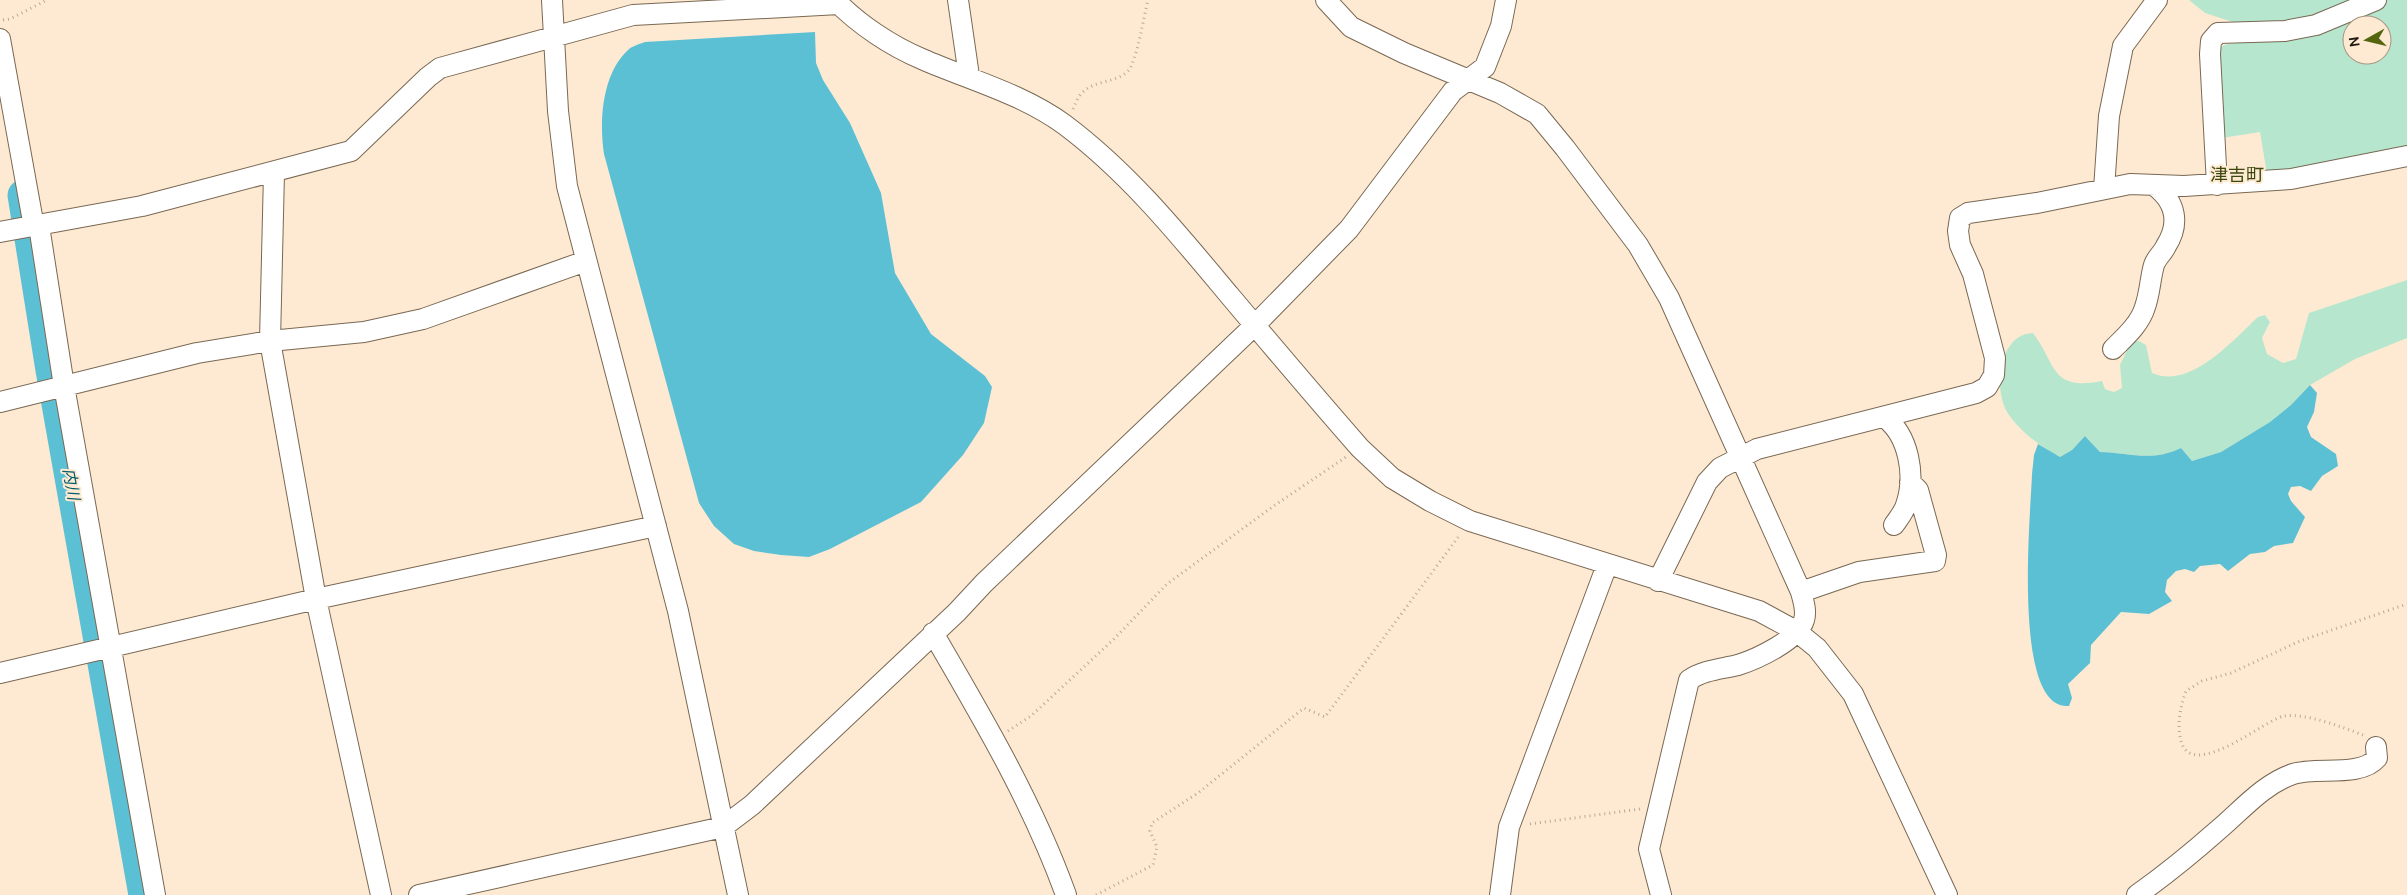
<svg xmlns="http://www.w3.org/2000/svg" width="2407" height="895" viewBox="0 0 2407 895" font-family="Ubuntu,'Noto Sans JP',sans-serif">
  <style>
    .green { fill: #b6e7ce; fill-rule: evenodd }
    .water { fill: #5cc0d4 }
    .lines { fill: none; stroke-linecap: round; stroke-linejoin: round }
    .river { stroke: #5cc0d4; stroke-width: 31 }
    .minor-casing { stroke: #796853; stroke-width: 22 }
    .path { stroke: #b9a995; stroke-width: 3; stroke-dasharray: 1 4; stroke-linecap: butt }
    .minor { stroke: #fff; stroke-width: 20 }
    .labels { text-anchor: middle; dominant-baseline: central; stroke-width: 4; stroke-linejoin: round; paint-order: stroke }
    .water-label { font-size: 16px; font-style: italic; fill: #025d6b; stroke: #feead2 }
    .quarter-label { font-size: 18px; fill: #3c470e; stroke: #feead2 }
  </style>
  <rect width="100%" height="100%" fill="#feead2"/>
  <!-- green -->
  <path class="green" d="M2189,0H2407V148L2267,174L2260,132L2222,138L2219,48L2227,44L2304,37L2242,25L2205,13ZM2352,25H2382V55H2352Z
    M2407,280V338L2355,359L2310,385L2291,405L2270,422L2221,452L2192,461L2181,448C2152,462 2130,453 2100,452L2085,436L2072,450L2060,457C2040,446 2019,431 2007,412C1993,388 1999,334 2033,333C2057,365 2050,391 2102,381L2105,389L2114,392L2122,388L2120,365L2131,342L2139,341L2146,345L2152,373C2190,390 2232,341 2258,317L2265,315L2270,322L2262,338L2267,354L2283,363L2296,359L2309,313Z"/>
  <!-- water -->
  <path class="water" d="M815,32L816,63L823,80L850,123L881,193L895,273L931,334L985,376L992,387L984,423L963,455L921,502L830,549L809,557L781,555L754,551L734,544L714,526L699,503L604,154C599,121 602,74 628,50C632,46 640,44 645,42Z
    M2310,385L2317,393L2314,412L2307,427L2311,437L2336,454L2338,466L2322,476L2311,491L2300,486L2291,487L2288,494L2291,501L2305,517L2293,543L2274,546L2265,552L2250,554L2228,571L2220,564L2200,566L2194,572L2185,569L2176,571L2167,580L2165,592L2172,601L2149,614L2121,612L2091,645L2090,663L2068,684L2072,698L2069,706C2011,711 2031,511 2032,474L2034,455L2038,444L2060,457L2072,450L2085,436L2100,452C2130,453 2152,462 2181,448L2192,461L2221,452L2270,422L2291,405Z"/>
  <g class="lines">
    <!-- river -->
    <path class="river" d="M23,195L51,370L144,895"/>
    <!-- minor casing -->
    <g class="minor-casing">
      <path id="minor" d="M552,0L558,111L567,186L678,611L738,895
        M835,0C858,24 891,46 922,59C970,80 1023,94 1065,125C1129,173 1179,235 1230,296C1273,347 1316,398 1360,448L1392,478L1430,501L1470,521L1759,611L1796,631L1817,648L1853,694L1947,895
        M958,0L969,76
        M1326,0L1351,27L1404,53L1500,93L1537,114L1565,148L1638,245L1669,298L1801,592C1803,600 1807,611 1804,620C1798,640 1757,659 1738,665C1722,669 1703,670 1689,680L1649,849L1661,895
        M0,39L34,227
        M274,173L270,341L316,599L381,895
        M2217,185L2210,54L2211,41L2218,33L2285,31L2316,25L2376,0
        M2104,189L2109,116L2123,46L2157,0
        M39,226L64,386L155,895
        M0,232L142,206L351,151L428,77L440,68L633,15L839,4
        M2113,349C2125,337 2140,324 2145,307C2150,293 2150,279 2154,265C2156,258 2163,253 2166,246C2180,224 2176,202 2155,186
        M0,402L197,353L270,341L364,332L423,319L586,261
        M1884,417C1909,435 1916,476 1906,505C1904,512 1898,519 1894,525
        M1658,581L1707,482L1720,468L1757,449L1976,393L1987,387L1994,375L1995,358L1973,274L1960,245L1958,231L1960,218L1968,213L2037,203L2130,184L2184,186L2291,179L2407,156
        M1801,592L1859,572L1935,561L1936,555L1918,490L1910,482
        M933,633C982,717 1033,803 1066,895
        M0,673L316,599L656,526
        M419,895L723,827L752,805L957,612L984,583L1255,325L1349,229L1453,91L1485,67L1501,26L1506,0
        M1500,895L1509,827L1607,565
        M2137,895C2165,875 2191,854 2217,831C2240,812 2263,784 2293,774C2316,766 2360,778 2377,758L2376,747"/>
    </g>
    <!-- path -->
    <path class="path" d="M3,20L10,19L47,0
      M1073,109C1076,103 1078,96 1083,92C1095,80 1116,83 1128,71C1137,61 1144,15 1148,0
      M1008,731L1031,716L1113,640L1167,584L1275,505L1346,457
      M2363,735C2342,727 2306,713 2284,716C2266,719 2196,779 2182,744C2176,727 2180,707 2186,691L2202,681L2231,673L2300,641L2407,604
      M1530,824L1640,809
      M1096,895L1153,865L1157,847L1150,831L1152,823L1198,793L1304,708L1325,717L1459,536"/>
    <!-- minor -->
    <use href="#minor" class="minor"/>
  </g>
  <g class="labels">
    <!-- water labels -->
    <g class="water-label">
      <text transform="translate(72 484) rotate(80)">内川</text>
    </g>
    <!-- quarter labels -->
    <g class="quarter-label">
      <text x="2237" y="174">津吉町</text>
    </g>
  </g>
  <!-- north arrow -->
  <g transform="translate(2367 40) rotate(262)"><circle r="24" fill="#feead2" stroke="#a59684"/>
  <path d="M0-4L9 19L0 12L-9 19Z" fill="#55650d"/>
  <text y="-8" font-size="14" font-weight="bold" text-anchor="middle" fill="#201910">N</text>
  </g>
</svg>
